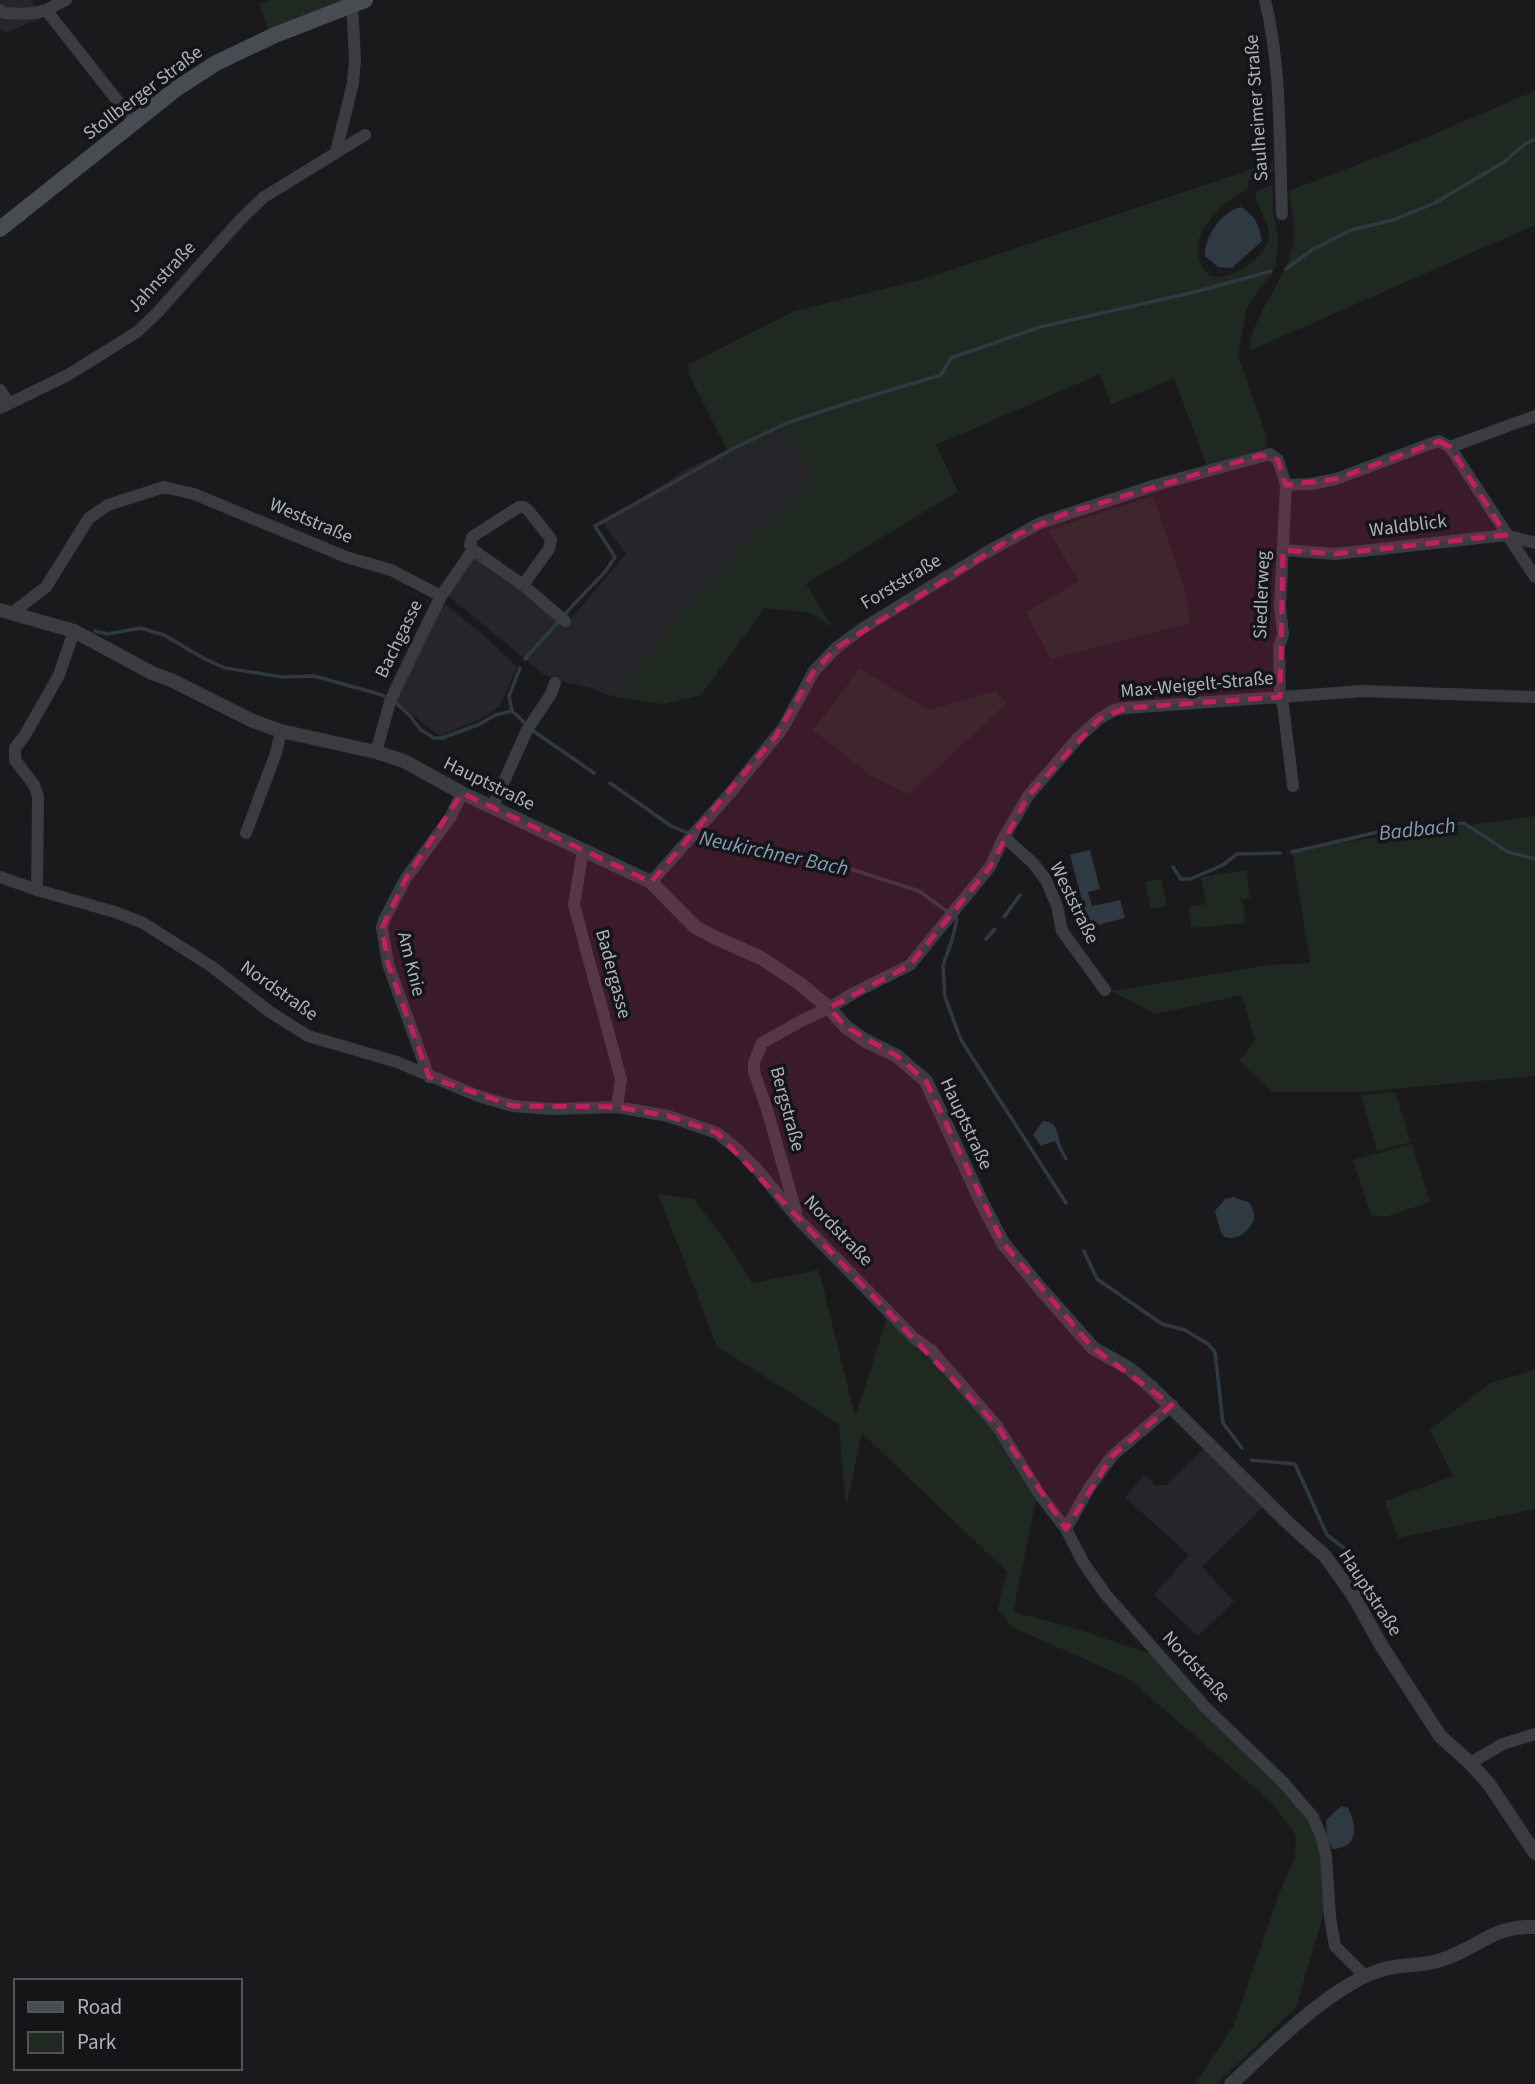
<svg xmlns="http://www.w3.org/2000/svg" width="1535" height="2084" viewBox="0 0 1535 2084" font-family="'Source Sans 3',sans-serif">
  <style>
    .built { fill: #26262a }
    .green { fill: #1f2821 }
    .water { fill: #2f3942 }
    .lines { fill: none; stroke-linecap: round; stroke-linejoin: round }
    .stream { stroke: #2f3942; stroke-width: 3.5 }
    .minor { stroke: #3b3c42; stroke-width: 12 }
    .tertiary { stroke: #3b3c42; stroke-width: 14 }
    .secondary { stroke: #494b52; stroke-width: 16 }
    .marked { fill: #c12060; fill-opacity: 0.2; stroke: #c12060; stroke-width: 5; stroke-dasharray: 14 9; stroke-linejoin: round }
    .labels { text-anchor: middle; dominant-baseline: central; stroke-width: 7; stroke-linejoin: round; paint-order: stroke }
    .street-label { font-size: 19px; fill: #acb1bc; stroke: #151518 }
    .water-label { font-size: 21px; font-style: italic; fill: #829eb8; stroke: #151518 }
  </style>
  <rect width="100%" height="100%" fill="#1a1a1d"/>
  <!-- built -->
  <path class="built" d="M0,0H32L42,18L6,33L0,29Z
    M780,431L815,477L747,539L679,617L614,697L591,688L559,681L543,674L446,594L475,558L567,623L626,554L603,523L687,469L727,450L744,449L746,454Z
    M442,602L486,637L517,667L500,706L481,719L440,736L394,701Z
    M1205,1448L1262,1508L1202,1567L1234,1601L1198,1636L1154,1595L1189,1555L1125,1497L1145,1475L1155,1485H1166Z"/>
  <!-- green -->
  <path class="green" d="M270,0H348L269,30L259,4Z
    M1535,91V225L1249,351C1252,316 1279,289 1290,256C1297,236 1293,212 1289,191L1413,143Z
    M1273,162V172L1247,181L1248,187C1243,193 1237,195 1231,199C1222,205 1214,214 1208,223C1199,234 1196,244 1199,258C1207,301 1266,260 1269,238C1271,221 1255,209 1256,191L1273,185V212L1278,236L1276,264L1272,274L1257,292L1246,310L1238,356L1267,437L1266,448L1207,466L1174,378L1111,405L1100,374L936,445L958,491L806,584L832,627L811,613L765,608L701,695L662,704L614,697L679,617L747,539L815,477L780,431L746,454L744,449L727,450L690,377L688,365L795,311L921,280Z
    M1153,496L1186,594L1190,623L1051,659L1026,612L1079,581L1048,530Z
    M860,669L929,710L995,691L1007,703L909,794L873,777L813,730Z
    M1535,816V1076L1359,1092H1273L1239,1061L1255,1041L1242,995L1156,1014L1111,991L1268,965L1310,963L1292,849Z
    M1246,870L1250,898L1238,900L1242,901L1244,907L1245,923L1191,928L1189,907L1206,904L1201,877Z
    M1161,879L1167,906L1151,909L1145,882Z
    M1395,1092L1411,1142L1377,1151L1361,1095Z
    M1412,1144L1430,1202L1385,1217L1371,1215L1353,1160Z
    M658,1194L694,1199L725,1240L752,1283L819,1270L855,1417L887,1318L945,1371L992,1426L1037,1495L1013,1612L1074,1628L1154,1655L1279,1782L1309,1820L1324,1856L1327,1902L1296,2007L1217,2084H1195L1233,2027L1279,1894L1295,1857L1296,1835L1272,1803L1129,1679L1012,1627L998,1610L1007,1572L862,1433L846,1507L839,1424L717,1346Z
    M1535,1370V1509L1398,1538L1385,1501L1453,1476L1430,1430L1490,1383Z"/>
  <!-- water -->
  <path class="water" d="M1241,207C1255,216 1259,224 1262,241L1232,268L1218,267L1205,256C1204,237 1222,211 1241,207Z
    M1090,850L1100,889L1088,892L1092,906L1120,900L1125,918L1089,927L1070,855Z
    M1043,1121C1058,1123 1056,1130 1060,1142C1062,1148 1065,1154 1068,1159L1065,1161L1055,1141L1041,1146L1033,1135Z
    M1233,1197L1250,1203L1254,1213V1221C1247,1232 1238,1241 1224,1237L1220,1230L1215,1211L1225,1199Z
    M1341,1806L1348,1808C1357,1825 1359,1848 1333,1849L1327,1838L1326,1820Z"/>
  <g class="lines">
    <!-- stream -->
    <path class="stream" d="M1286,269L1312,250L1351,230L1393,220L1435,203L1504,162L1525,144L1535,139
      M95,631L107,634L141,628L164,635L203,658L225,668L283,677L314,676L379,694L388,698
      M525,659L576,602L605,572L615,557L595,526L678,480L732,449L787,423L854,401L941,375L951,358L1040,327L1195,292L1271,271
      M395,702L409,715L421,730L434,738H442L480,724L495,715L512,711L527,725
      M512,711L509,696L520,668
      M532,730L594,773
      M610,783L671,826L690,834
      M697,838L823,860L919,891L948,912
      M1292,852L1378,832L1464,823L1508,852L1535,859
      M1173,867L1181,879H1190L1223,865L1237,854L1280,853
      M954,917L957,919L952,940L943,965L945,997L961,1040L1066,1203
      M1004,917L1020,895
      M986,939L995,929
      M1084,1251L1097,1279L1162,1324L1185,1330L1208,1344L1215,1352L1223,1423L1242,1448
      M1251,1460L1295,1464L1327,1535L1344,1548L1357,1564L1360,1575L1359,1590"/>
    <!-- minor -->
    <path class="minor" d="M1265,0C1282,69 1279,143 1282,214
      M0,10L4,13C19,14 31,15 46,10L135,123
      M46,10L66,0
      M336,152L353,83L355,59L352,5
      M0,390L9,403
      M0,408L68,375L137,332L158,312L241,219L264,197L365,135
      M1450,447L1535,577
      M1286,485L1311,484L1336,479L1430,444L1439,441L1450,447L1535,416
      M473,550L470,545L472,537L519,507H524L528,510L551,539L549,549L523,585
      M1284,550L1335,554L1506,535L1535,543
      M12,613L46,587L89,518L108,505L164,487L194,494L346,557L391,570L441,596
      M376,752L390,702L396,688L441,596L473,550L523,585L565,621
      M492,808L527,730L551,694L555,683
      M246,833L276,753L281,731
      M1004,837L1033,863L1046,880L1057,906L1062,931L1105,990
      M583,850L574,905L621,1079L617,1107
      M0,877L37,890L115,912L143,923L211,966L270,1012L308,1036L397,1062L478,1096L513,1106L552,1109L617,1107L668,1116L717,1133L737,1149L756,1168L798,1219L914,1338L931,1350L997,1426L1040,1495L1066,1529L1083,1562L1106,1595L1206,1708L1282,1781L1313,1817L1321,1836L1326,1856L1330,1917L1335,1946L1365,1976
      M651,882L731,792L783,728L814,671L836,648L863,628L987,552L1040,523L1156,485L1270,454L1278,460L1286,485L1280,606L1283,635L1279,646L1280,697L1283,705L1293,786
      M37,890L38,796L34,785L15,760V748L25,735L59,675L74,631
      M429,1077L388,964L382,928L384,920L406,878L450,818L462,793
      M796,1212L766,1106L754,1072V1062L762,1043L801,1021L829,1008L854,993L910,965L990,867L1004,837L1028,796L1078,738L1099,719L1114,710L1126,708L1363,691L1535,697
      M1066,1529L1089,1488L1112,1456L1172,1405
      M1470,1763L1503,1744L1535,1734"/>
    <!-- tertiary -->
    <path class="tertiary" d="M0,610L74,631L152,673L171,680L253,721L281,731L376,752L404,761L462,793L651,882L695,927L714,937L761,958L799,983L829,1008L846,1027L866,1041L897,1056L926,1081L982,1203L1003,1243L1040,1288L1093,1348L1130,1369L1150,1386L1288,1523L1325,1556L1353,1595L1381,1645L1440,1736L1470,1763L1489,1784L1535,1853
      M1231,2084C1271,2047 1327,1989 1378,1971C1398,1963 1421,1967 1441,1960C1478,1949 1492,1925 1535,1927"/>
    <!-- secondary -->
    <path class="secondary" d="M0,229L176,89L216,63L275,35L365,0"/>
  </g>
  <!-- marked area -->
  <path class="marked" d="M1439,441L1450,447L1506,535L1335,554L1283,550L1280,697L1126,708L1099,719L1028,796L990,867L910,965L829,1008L846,1027L897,1056L926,1081L1003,1243L1093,1348L1172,1405L1112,1456L1066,1529L997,1426L717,1133L668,1116L617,1107L513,1106L429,1077L388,964L382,928L406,878L462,793L651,882L775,737L814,671L836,648L1018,534L1064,514L1261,455L1278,460L1286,485L1336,479Z"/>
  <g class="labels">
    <!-- street labels -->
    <g class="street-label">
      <text transform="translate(143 93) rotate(-37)">Stollberger Straße</text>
      <text transform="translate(1257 108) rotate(-94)">Saulheimer Straße</text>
      <text transform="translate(162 277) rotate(-47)">Jahnstraße</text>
      <text transform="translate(311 521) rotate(23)">Weststraße</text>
      <text transform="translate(1408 526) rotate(-7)">Waldblick</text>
      <text transform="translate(901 582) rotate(-31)">Forststraße</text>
      <text transform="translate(1262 595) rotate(-88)">Siedlerweg</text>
      <text transform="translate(399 639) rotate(-64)">Bachgasse</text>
      <text transform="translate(1197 685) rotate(-5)">Max-Weigelt-Straße</text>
      <text transform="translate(489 784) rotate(26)">Hauptstraße</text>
      <text transform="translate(1074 903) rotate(64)">Weststraße</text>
      <text transform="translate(411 964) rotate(76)">Am Knie</text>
      <text transform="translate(613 974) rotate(75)">Badergasse</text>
      <text transform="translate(279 991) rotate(35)">Nordstraße</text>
      <text transform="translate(787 1109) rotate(75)">Bergstraße</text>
      <text transform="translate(966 1124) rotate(65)">Hauptstraße</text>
      <text transform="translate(838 1231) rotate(46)">Nordstraße</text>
      <text transform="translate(1370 1593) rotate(57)">Hauptstraße</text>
      <text transform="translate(1196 1667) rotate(47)">Nordstraße</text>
    </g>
    <!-- water labels -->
    <g class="water-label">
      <text transform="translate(1417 829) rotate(-6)">Badbach</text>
      <text transform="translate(774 853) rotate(12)">Neukirchner Bach</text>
    </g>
  </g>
  <!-- legend -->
  <rect x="14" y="1979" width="228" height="91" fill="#151518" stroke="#51535a" stroke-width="2"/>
  <rect x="28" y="2002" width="35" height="10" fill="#494b52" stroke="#51535a" stroke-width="2"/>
  <text x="77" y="2014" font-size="21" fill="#acb1bc">Road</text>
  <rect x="28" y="2032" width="35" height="21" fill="#1f2821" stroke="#51535a" stroke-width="2"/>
  <text x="77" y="2049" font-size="21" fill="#acb1bc">Park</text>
</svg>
